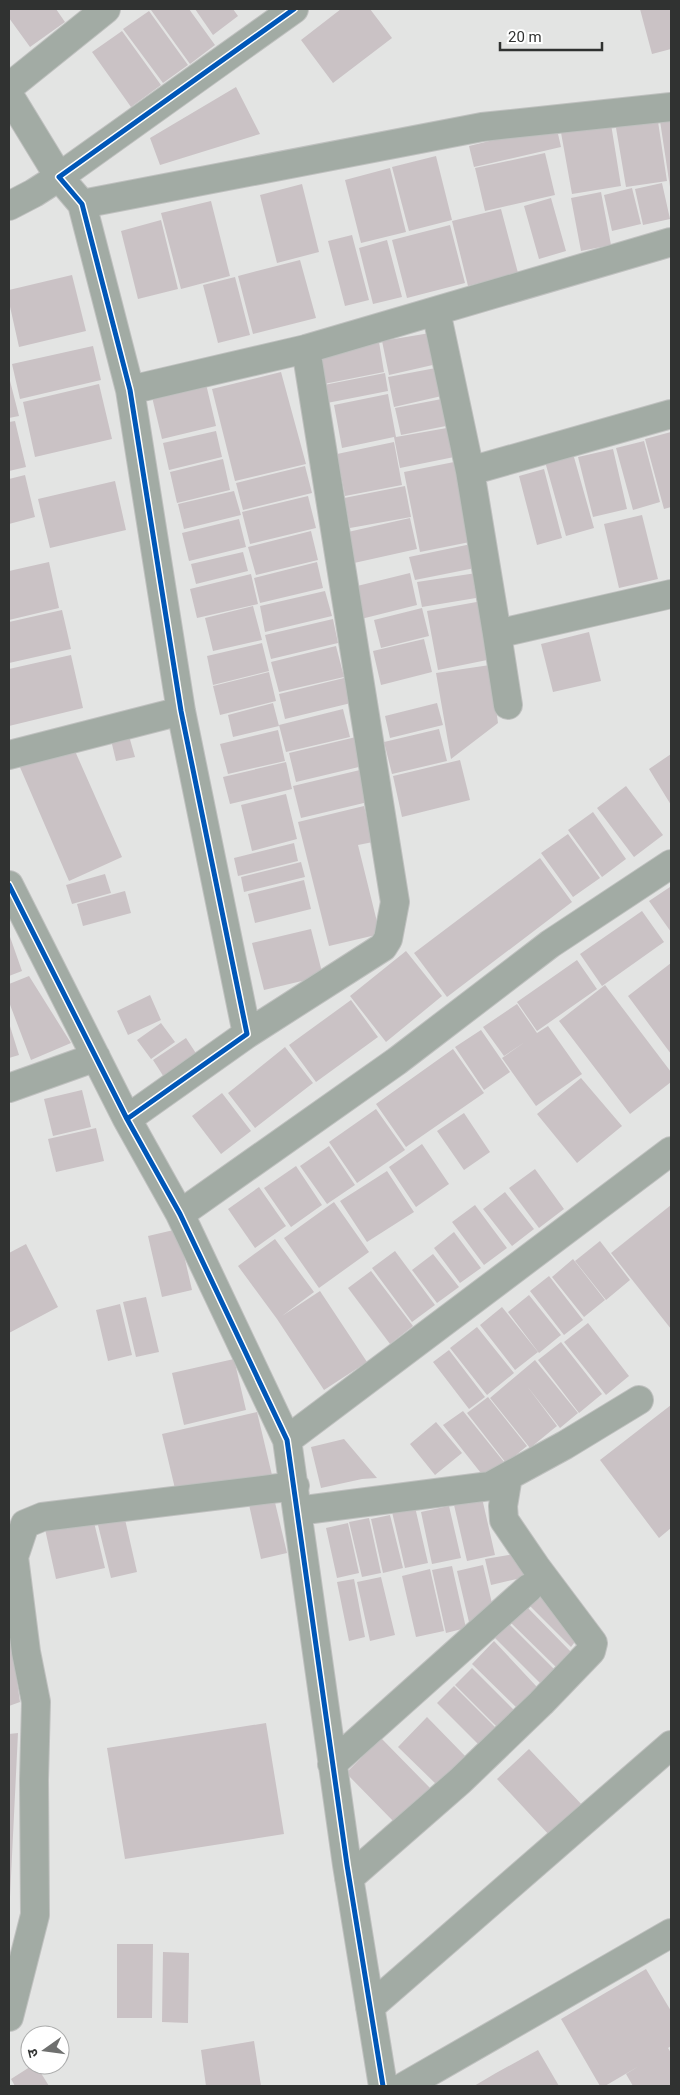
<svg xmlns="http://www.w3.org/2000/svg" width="680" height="2095" viewBox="0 0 680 2095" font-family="Roboto,'Noto Sans Devanagari',sans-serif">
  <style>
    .building { fill: #cac2c5 }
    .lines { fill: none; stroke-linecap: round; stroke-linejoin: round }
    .minor-casing { stroke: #bfc0bf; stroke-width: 30 }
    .minor { stroke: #a2aba4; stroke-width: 28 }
    .cycleway-casing { stroke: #fff; stroke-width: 8 }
    .cycleway { stroke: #0057b8; stroke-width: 5 }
  </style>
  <rect width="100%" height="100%" fill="#e3e4e3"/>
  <!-- building -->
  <path class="building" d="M9,9H56L65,22L30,47L9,18Z
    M153,9H189L215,45L190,64L151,10Z
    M195,9H233L238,16L213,35Z
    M341,9H370L392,38L333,83L301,40Z
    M640,9H671V49L652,54Z
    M149,11L188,65L163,83L123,29Z
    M122,31L161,85L131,107L92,52Z
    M236,87L260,134L160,165L150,138Z
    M657,115L667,181L626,187L615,122Z
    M610,118L621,186L572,194L560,127Z
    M671,119V187H670L660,121Z
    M556,125L561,147L474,167L469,146Z
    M545,153L555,195L485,211L475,168Z
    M436,156L452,220L409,231L392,167Z
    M390,168L406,232L361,243L345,180Z
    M662,183L670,219L643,225L635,189Z
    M302,184L319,252L277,263L260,195Z
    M632,188L641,224L612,231L604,195Z
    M601,192L611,245L581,251L571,198Z
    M551,198L566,251L539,259L524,206Z
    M211,201L230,276L181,289L161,213Z
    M501,209L518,273L468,286L452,221Z
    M161,220L178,289L138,299L121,231Z
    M450,225L465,283L407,298L392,240Z
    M352,235L369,300L345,306L328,241Z
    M387,240L402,297L373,304L359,248Z
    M300,260L316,318L253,334L238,276Z
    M72,275L86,331L19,347L9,302V290Z
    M235,277L250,335L218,343L203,285Z
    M430,333L437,364L389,375L382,341Z
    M379,342L384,372L324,384L318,354Z
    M93,346L101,380L20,399L12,364Z
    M441,367L446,395L394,407L388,377Z
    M281,372L306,464L235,481L212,389Z
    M385,373L388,391L327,403L324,385Z
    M9,377L19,416L9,418Z
    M99,384L112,439L35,457L23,402Z
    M206,384L216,426L162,439L152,397Z
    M388,394L396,437L458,426L464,455L400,468L394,437L342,448L334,405Z
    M452,397L456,424L401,435L395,408Z
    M15,421L26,467L9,471V422Z
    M216,431L222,457L169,470L163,443Z
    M671,432V507L664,509L645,439Z
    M644,441L660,502L633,510L616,448Z
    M394,442L402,485L345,496L337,454Z
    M613,449L627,509L593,517L578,457Z
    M572,450L594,528L566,536L544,458Z
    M223,459L230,490L177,503L170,472Z
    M464,460L480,540L420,552L404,472Z
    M305,466L312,493L243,510L236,483Z
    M544,469L562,538L537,545L519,476Z
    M25,475L35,517L9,524V479Z
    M115,481L126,530L50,548L38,499Z
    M405,486L411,517L350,528L344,498Z
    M234,491L241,515L184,529L178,504Z
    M308,496L316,528L250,544L242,512Z
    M642,515L658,579L619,588L604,524Z
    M410,518L417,549L354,563L348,532Z
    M239,519L246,547L189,561L182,533Z
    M311,531L318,560L256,575L248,547Z
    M476,543L480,567L415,580L409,557Z
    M243,552L248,571L196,584L191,564Z
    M49,562L59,608L9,620V571Z
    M317,562L323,588L260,603L254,578Z
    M483,572L488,596L422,607L417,582Z
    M410,573L417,605L357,620L349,588Z
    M251,574L258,604L197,618L190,589Z
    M325,591L332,616L265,632L260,606Z
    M482,601L492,659L438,670L427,611Z
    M253,606L262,640L213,651L205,618Z
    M422,608L429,636L381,648L374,620Z
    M62,610L71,649L9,663V622Z
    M333,619L338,643L271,659L265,635Z
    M589,632L601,681L553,692L541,644Z
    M424,639L432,672L381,685L373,651Z
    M262,643L269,671L213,685L207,656Z
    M336,646L344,677L279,692L271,662Z
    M71,655L83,708L9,726V669Z
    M490,665L498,723L451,759L436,673Z
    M269,672L276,701L220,715L213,686Z
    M344,678L351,703L285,719L279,694Z
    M273,703L279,726L233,737L228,715Z
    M437,703L443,725L390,738L385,716Z
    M343,709L350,737L286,752L279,725Z
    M439,729L447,761L392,774L384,742Z
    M278,730L285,761L228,774L220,744Z
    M129,736L135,757L116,761L111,740Z
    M356,737L363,766L296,782L289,753Z
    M71,742L122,857L69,881L19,765Z
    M671,754V805L649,769Z
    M460,760L470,800L402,817L393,776Z
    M286,762L292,789L230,804L223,777Z
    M360,770L368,802L301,818L293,786Z
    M626,786L663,835L634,857L597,808Z
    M286,794L297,839L252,851L241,805Z
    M364,806L373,842L358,845L380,934L329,946L298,822Z
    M593,812L626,859L602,877L568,830Z
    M568,834L600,878L573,897L541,853Z
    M294,843L298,861L238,876L234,858Z
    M540,858L572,902L447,997L414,953Z
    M301,862L305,877L244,892L241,877Z
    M105,874L111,893L72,904L66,885Z
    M304,880L311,909L255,923L248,894Z
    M670,887L671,889V932L649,901Z
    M125,891L131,913L83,926L77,904Z
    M642,911L664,942L602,986L580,954Z
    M311,929L323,976L264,990L252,943Z
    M9,934L22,971L9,976Z
    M406,951L442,996L386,1042L350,996Z
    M577,960L597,989L537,1031L517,1002Z
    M671,963V1054L628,996Z
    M29,976L71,1043L31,1060L9,1002V984Z
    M605,985L671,1072V1082L630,1114L559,1021Z
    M150,995L161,1020L128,1035L117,1011Z
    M351,1000L378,1037L316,1082L289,1045Z
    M517,1004L537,1033L548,1026L582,1074L536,1106L502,1058L525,1042L504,1056L483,1027Z
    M9,1023L19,1055L9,1058Z
    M161,1023L175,1042L151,1059L137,1040Z
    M481,1030L510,1072L484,1090L455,1047Z
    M186,1038L203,1064L169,1085L153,1060Z
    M285,1047L313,1083L255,1128L228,1093Z
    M453,1049L484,1093L406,1147L376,1104Z
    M581,1078L622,1126L577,1163L537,1114Z
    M82,1090L91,1127L53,1136L44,1099Z
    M222,1093L251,1131L221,1154L192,1116Z
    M376,1109L405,1150L357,1183L329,1142Z
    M464,1113L490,1152L464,1170L437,1131Z
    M96,1128L104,1161L56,1172L48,1139Z
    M422,1144L449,1184L416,1207L389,1167Z
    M329,1146L355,1185L327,1204L300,1166Z
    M296,1166L322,1205L291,1227L264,1188Z
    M535,1169L564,1209L539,1228L509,1188Z
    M387,1171L414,1212L367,1242L340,1201Z
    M259,1187L286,1226L255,1248L228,1209Z
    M505,1192L534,1229L512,1246L483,1209Z
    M334,1202L369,1252L319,1288L284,1238Z
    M475,1205L507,1248L484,1265L452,1222Z
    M671,1205V1329L611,1253Z
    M178,1229L192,1290L162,1297L148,1236Z
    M454,1232L481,1268L460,1283L434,1248Z
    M275,1239L314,1292L282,1316L320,1291L367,1362L324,1390L277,1319L238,1266Z
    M600,1241L630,1280L606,1300L575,1261Z
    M26,1244L58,1307L9,1333V1253Z
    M395,1251L435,1305L412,1322L372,1268Z
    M433,1254L459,1287L437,1303L412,1270Z
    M573,1259L605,1300L584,1317L552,1277Z
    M371,1271L413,1326L390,1344L348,1288Z
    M549,1276L583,1320L564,1335L530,1291Z
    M529,1295L561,1335L539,1353L508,1312Z
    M146,1297L159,1352L136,1357L123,1302Z
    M120,1304L132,1355L108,1361L96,1310Z
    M502,1307L538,1352L515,1370L480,1325Z
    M588,1323L629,1376L606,1395L564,1342Z
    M477,1327L514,1373L487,1395L450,1348Z
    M561,1342L602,1394L579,1413L538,1360Z
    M449,1350L485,1397L469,1409L433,1362Z
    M234,1359L246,1410L184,1425L172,1373Z
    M535,1360L578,1413L560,1428L527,1386L557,1426L530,1448L490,1398Z
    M488,1397L527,1446L506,1463L467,1413Z
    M671,1405V1528L659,1538L600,1460Z
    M463,1411L504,1462L484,1477L443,1425Z
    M257,1412L272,1475L177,1497L162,1434Z
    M436,1422L462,1453L435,1475L410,1444Z
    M344,1439L377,1478L362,1479L321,1488L311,1447Z
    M273,1494L287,1553L261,1559L248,1500Z
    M482,1498L495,1555L467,1561L454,1505Z
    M449,1506L461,1558L432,1564L421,1512Z
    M415,1507L428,1563L405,1568L392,1512Z
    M124,1515L137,1572L111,1578L97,1521Z
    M390,1515L403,1568L383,1573L371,1519Z
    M93,1518L105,1568L56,1579L45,1529Z
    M369,1518L381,1573L362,1577L349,1522Z
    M348,1523L359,1573L337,1578L326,1528Z
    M521,1553L530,1576L491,1585L485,1559Z
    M483,1565L495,1616L469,1622L457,1571Z
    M452,1566L466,1628L446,1633L432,1570Z
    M430,1569L444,1631L416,1637L402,1576Z
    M381,1577L395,1635L370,1641L357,1582Z
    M354,1579L365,1637L349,1641L337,1582Z
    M545,1594L580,1635L571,1647L530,1606Z
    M526,1606L573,1654L558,1669L510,1622Z
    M505,1620L559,1674L545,1688L491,1634Z
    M9,1625L20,1702L9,1706Z
    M494,1641L537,1687L520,1711L472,1664Z
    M472,1668L517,1713L500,1730L455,1685Z
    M454,1686L500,1732L483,1749L437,1703Z
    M427,1717L467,1758L438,1786L398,1747Z
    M266,1723L284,1834L125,1859L107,1748Z
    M18,1733L10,1897L9,1896V1734Z
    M381,1738L430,1788L396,1824L346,1773Z
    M529,1749L584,1807L551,1837L497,1779Z
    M117,1944H153L152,2018H117Z
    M163,1952L189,1953L188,2023L162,2022Z
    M646,1969L671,2011V2046L668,2048L671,2053V2086H633L626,2074L639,2066L605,2086H600L561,2019Z
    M254,2041L261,2086H206L201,2050Z
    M538,2050L559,2086H474L496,2073Z
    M33,2065H36L49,2086H15L11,2079Z"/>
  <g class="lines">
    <!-- minor casing -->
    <g class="minor-casing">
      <path id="minor" d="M9,87L106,9
        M9,95L59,177L34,193L9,206
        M82,204L482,127L671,107
        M436,311L470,471L497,634L671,594
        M130,390L306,349L671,242
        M470,471L671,414
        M497,634L508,705
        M9,755L181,711
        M9,885L127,1119L180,1214L287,1440L347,1865L383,2086
        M247,1034L383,947L388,939L395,902L306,349
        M9,1088L96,1057
        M127,1119L247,1034L181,711L130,390L82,204L59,177L294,9
        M180,1214L397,1061L550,944L671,864
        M287,1440L671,1151
        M297,1511L490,1486L565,1445L639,1400
        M332,1764L529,1588
        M349,1878L460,1781L541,1703L591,1651L593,1643L536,1567L504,1520L503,1506L508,1476
        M370,2007L671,1745
        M9,2017L35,1915L34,1780L36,1702L26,1652L14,1557L25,1524L42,1517L295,1486
        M405,2086L671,1933"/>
    </g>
    <!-- minor -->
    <use href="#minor" class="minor"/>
    <!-- cycleway casing -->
    <g class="cycleway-casing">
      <path id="cycleway" d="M9,885L127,1119L180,1214L287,1440L347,1865L383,2086
        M127,1119L247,1034L181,711L130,390L82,204L59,177L294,9"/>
    </g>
    <!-- cycleway -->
    <use href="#cycleway" class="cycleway"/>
  </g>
  <!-- border -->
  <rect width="680" height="2095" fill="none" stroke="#303231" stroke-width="20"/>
  <!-- north arrow -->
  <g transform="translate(45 2050) rotate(256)"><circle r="24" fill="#ffffff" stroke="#acadad"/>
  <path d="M0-4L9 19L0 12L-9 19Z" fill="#6f706f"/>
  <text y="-8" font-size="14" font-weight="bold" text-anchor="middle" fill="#303231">उ</text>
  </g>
  <!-- scale -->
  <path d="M500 42v8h102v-8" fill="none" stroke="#303231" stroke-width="2.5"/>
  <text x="508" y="42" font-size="15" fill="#303231" stroke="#ffffff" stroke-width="4" paint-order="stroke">20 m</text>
</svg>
